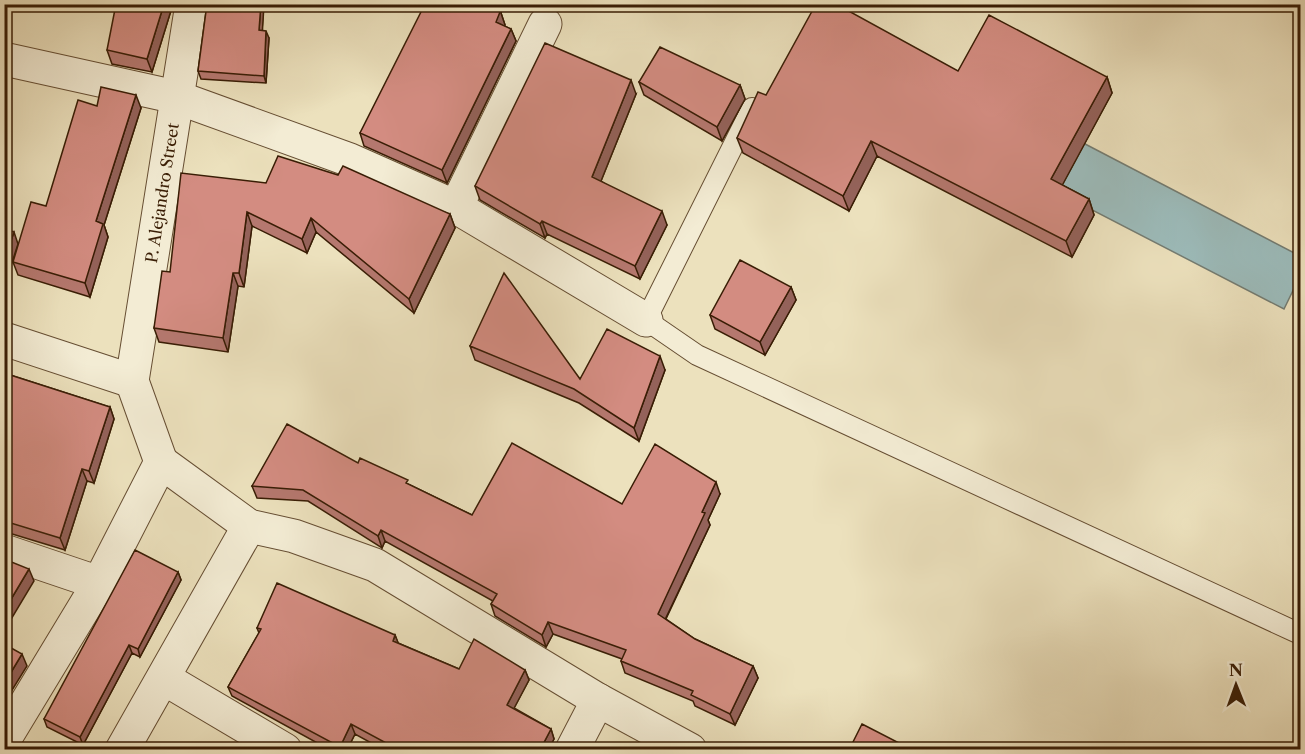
<svg xmlns="http://www.w3.org/2000/svg" width="1305" height="754" viewBox="0 0 1305 754" font-family="'Libre Caslon Text',serif">
  <style>
    .water { fill: #9cbbba; stroke: #747c72; stroke-width: 1.5 }
    .lines { fill: none; stroke-linecap: round; stroke-linejoin: round }
    .service-casing { stroke: #664e33; stroke-width: 22 }
    .minor-casing { stroke: #664e33; stroke-width: 35 }
    .service { stroke: #f3ecd4; stroke-width: 20 }
    .minor { stroke: #f3ecd4; stroke-width: 33 }
    .wall { fill: #b5786f; stroke: #391d05; stroke-width: 1.5 }
    .shaded-wall { fill: #94625a; stroke: #391d05; stroke-width: 1.5 }
    .building { fill: #d38c81; stroke: #391d05; stroke-width: 1.5 }
    .labels { text-anchor: middle; dominant-baseline: central; stroke-width: 4.5; stroke-linejoin: round; paint-order: stroke }
    .street-label { font-size: 16px; fill: #391d05; stroke: #f3ecd4 }
  </style>
  <rect width="100%" height="100%" fill="#ece1bd"/>
  <filter id="stains"><feTurbulence type="fractalNoise" baseFrequency=".00333" numOctaves="4"/><feColorMatrix values="0 0 0 0 .2 0 0 0 0 .09 0 0 0 0 .02 0 0 0 .5 -.17"/></filter>
  <radialGradient id="worn" r=".72"><stop offset=".6" stop-color="#630" stop-opacity="0"/><stop offset="1" stop-color="#630" stop-opacity=".3"/></radialGradient>
  <!-- water -->
  <path class="water" d="M1064,133L1300,256V276L1284,309L1038,182Z"/>
  <g class="lines">
    <!-- service casing -->
    <g class="service-casing">
      <path id="service" d="M752,108L646,320L697,355L1300,634"/>
    </g>
    <!-- minor casing -->
    <g class="minor-casing">
      <g id="minor">
        <path d="M4,59L176,97L350,160L456,207L646,320"/>
        <path d="M456,207L545,24"/>
        <path d="M4,339L132,381"/>
        <path d="M161,462L249,526L294,536L375,565L598,700L690,750"/>
        <path d="M4,551L99,583"/>
        <path d="M165,679L285,750"/>
        <path id="s1" d="M4,740L99,583L161,462L132,381L192,4"/>
        <path d="M122,750L249,526"/>
        <path d="M572,750L598,700"/>
      </g>
    </g>
    <!-- service -->
    <use href="#service" class="service"/>
    <!-- minor -->
    <use href="#minor" class="minor"/>
  </g>
  <!-- wall -->
  <path class="wall" d="M173,4L152,72L112,64L107,50Z
    M207,4H264L262,30L269,38L266,83L201,79L198,71Z
    M501,13L505,25L504,26L511,29L516,41L447,183L364,146L360,133Z
    M958,71L1107,77L1112,93L1062,185L1089,199L1094,215L1072,257L877,156L849,211L743,153L737,138L766,95Z
    M639,82L740,85L745,99L722,141L644,95Z
    M636,94L601,181L667,225L640,279L547,234L545,238L480,200L475,186Z
    M97,106L141,108L104,225L108,237L90,297L18,275L13,262L46,206Z
    M338,175L450,214L455,228L414,313L316,232L307,253L252,226L244,287L238,286L228,352L159,342L154,328L170,272L266,183Z
    M791,287L796,300L765,355L715,329L710,315Z
    M470,346L580,379L665,370L639,441L579,403L475,360Z
    M4,373L110,407L114,419L94,483L87,481L65,550L9,533H4Z
    M358,463L410,485L472,515L622,504L720,494L708,520L710,525L666,619L695,639L753,666L758,678L735,725L695,706L693,701L625,673L621,661L622,659L553,634L546,647L495,616L491,604L493,601L385,541L382,548L308,501L257,498L252,486Z
    M178,572L181,580L140,657L132,653L83,745L47,727L44,719Z
    M257,628L395,635L398,643L459,669L525,670L529,680L514,708L551,729L554,739L548,750H384L355,734L347,750H330L232,696L228,687L259,633Z"/>
  <!-- shaded-wall -->
  <path class="shaded-wall" d="M164,4H173L152,72L147,59Z
    M261,4H264L262,38L259,30Z
    M494,4H505L501,13L505,25L500,35L496,22L493,8Z
    M511,29L516,41L447,183L442,170Z
    M266,31L269,38L266,83L264,76Z
    M1107,77L1112,93L1057,195L1051,179Z
    M631,80L636,94L597,191L592,177Z
    M740,85L745,99L722,141L717,127Z
    M136,95L141,108L104,225L108,237L90,297L85,283L96,221Z
    M871,141L877,156L849,211L843,196Z
    M1089,199L1094,215L1072,257L1066,241Z
    M662,211L667,225L640,279L635,266Z
    M247,212L252,226L244,287L239,273Z
    M450,214L455,228L414,313L409,299Z
    M311,218L316,232L307,253L302,239Z
    M542,221L547,234L545,238L540,224Z
    M14,232L18,244L4,287V261Z
    M233,273L238,286L228,352L223,338Z
    M791,287L796,300L765,355L760,342Z
    M660,356L665,370L639,441L634,428Z
    M110,407L114,419L94,483L89,471Z
    M82,469L87,481L65,550L60,538Z
    M716,482L720,494L708,520L710,525L662,626L658,614L702,512Z
    M381,530L385,541L382,548L378,536Z
    M29,569L34,581L4,631V611Z
    M178,572L181,580L140,657L138,649Z
    M548,622L553,634L546,647L542,635Z
    M395,635L399,645L393,641Z
    M129,645L132,653L83,745L80,737Z
    M22,654L27,666L4,703V684Z
    M753,666L758,678L735,725L730,714Z
    M525,670L529,680L511,714L507,705Z
    M351,724L355,734L347,750H341L340,747Z
    M551,729L554,739L548,750H540Z"/>
  <!-- building -->
  <path class="building" d="M116,4H164L147,59L107,50Z
    M207,4H261L259,30L266,31L264,76L198,71Z
    M425,4H494L493,8L500,12L496,22L511,29L442,170L360,133Z
    M816,4H836L958,71L989,15L1107,77L1051,179L1089,199L1066,241L871,141L843,196L737,138L758,92L766,95Z
    M545,43L631,80L592,177L662,211L635,266L542,221L540,224L475,186Z
    M660,47L740,85L717,127L639,82Z
    M101,87L136,95L96,221L103,224L85,283L13,262L31,202L46,206L78,100L97,106Z
    M278,156L338,175L343,166L450,214L409,299L311,218L302,239L247,212L239,273H233L223,338L154,328L162,271L170,272L181,173L266,183Z
    M4,229L14,232L4,261Z
    M740,260L791,287L760,342L710,315Z
    M504,273L580,379L607,329L660,356L634,428L574,389L470,346Z
    M4,373L110,407L89,471L82,469L60,538L4,521Z
    M287,424L358,463L360,458L408,480L406,483L472,515L512,443L622,504L655,444L716,482L702,512L705,513L658,614L695,639L753,666L730,714L691,695L693,691L621,661L626,650L548,622L542,635L491,604L497,594L381,530L378,536L303,490L252,486Z
    M135,550L178,572L138,649L129,645L80,737L44,719Z
    M4,559L29,569L4,611Z
    M277,583L395,635L393,641L459,669L474,639L525,670L507,705L551,729L540,750H399L351,724L340,747L228,687L261,629L257,628Z
    M4,644L22,654L4,684Z
    M862,724L903,745L901,748L905,750H849Z
    M188,743L201,750H185Z"/>
  <g class="labels">
    <!-- street labels -->
    <g class="street-label">
      <text stroke="none"><textPath href="#s1" startOffset="596">P. Alejandro Street</textPath></text>
    </g>
  </g>
  <!-- margin -->
  <rect width="1305" height="754" fill="none" stroke="#ece1bd" stroke-width="24"/>
  <rect x="6" y="6" width="1293" height="742" fill="none" stroke="#391d05" stroke-width="3"/>
  <rect x="12" y="12" width="1281" height="730" fill="none" stroke="#391d05" stroke-width="1.5"/>
  <!-- north arrow -->
  <g transform="translate(1236 685) rotate(359)" stroke="#f3ecd4" stroke-width="4.5" paint-order="stroke">
  <path d="M0-4.5L10 22L0 15L-10 22Z" fill="#391d05"/>
  <text y="-9" font-size="16" font-weight="bold" text-anchor="middle" fill="#391d05">N</text>
  </g>
  <rect width="100%" height="100%" filter="url(#stains)"/>
  <rect width="100%" height="100%" fill="url(#worn)"/>
</svg>
